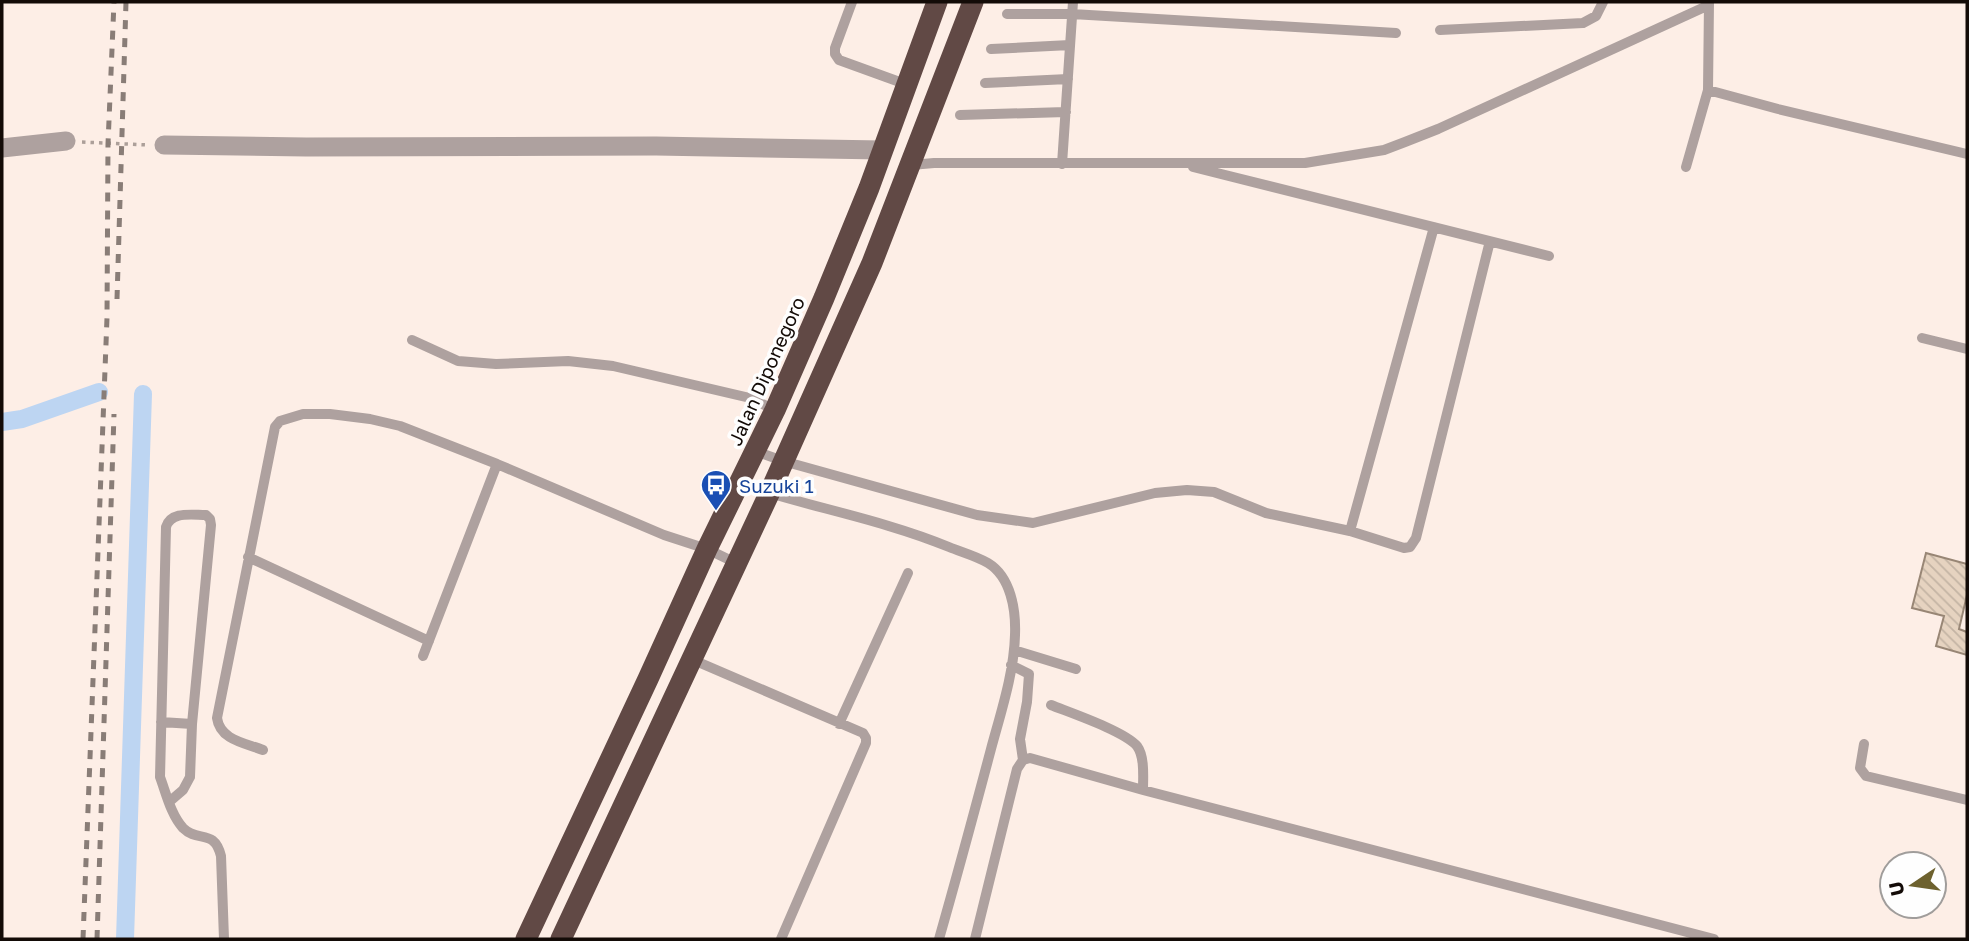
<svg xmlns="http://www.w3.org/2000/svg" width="1969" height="941" viewBox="0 0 1969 941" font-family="'Golos Text',sans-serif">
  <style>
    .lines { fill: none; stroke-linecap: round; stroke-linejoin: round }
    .canal { stroke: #bdd5f2; stroke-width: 18 }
    .building { fill: url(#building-back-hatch); stroke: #988675; stroke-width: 2 }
    .path { stroke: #ac9f99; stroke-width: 3.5; stroke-dasharray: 3.5 5; stroke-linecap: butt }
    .lane { stroke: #aea19f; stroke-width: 10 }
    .street { stroke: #aea19f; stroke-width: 19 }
    .highway { stroke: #614945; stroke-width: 21 }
    .rail { stroke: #897d77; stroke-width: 5; stroke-dasharray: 9 9; stroke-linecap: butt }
    .labels { text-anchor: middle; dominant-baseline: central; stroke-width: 7; stroke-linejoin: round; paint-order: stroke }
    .street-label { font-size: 19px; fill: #130b07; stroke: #fefefe }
    .transit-label { font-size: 19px; fill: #164399; stroke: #fefefe; text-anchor: start }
  </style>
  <defs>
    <pattern id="building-back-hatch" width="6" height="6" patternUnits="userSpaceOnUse" patternTransform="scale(1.75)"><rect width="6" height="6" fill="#e6d3c0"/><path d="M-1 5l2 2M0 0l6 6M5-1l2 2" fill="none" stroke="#c4b4a4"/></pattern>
  </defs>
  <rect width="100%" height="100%" fill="#fdeee6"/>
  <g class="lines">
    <!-- canal -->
    <path class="canal" d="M2,422L22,419L99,392
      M125,939L143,394"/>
  </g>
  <!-- building -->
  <path class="building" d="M1926,553L1967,564V595L1959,629L1967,632V655L1936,646L1944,616L1912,608Z"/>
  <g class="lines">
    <!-- path -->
    <path class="path" d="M82,142L148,145"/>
    <!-- lane -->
    <path class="lane" d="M852,2L835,48V54L839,60L908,85
      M1007,14H1072L1396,33
      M1440,30L1583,23L1596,16L1603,2
      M991,49L1070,45
      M985,83L1068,79
      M1708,90L1778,109L1967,154
      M960,115L1066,112
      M1062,164L1073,2
      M911,165L934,163H1305L1384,150L1405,142L1438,129L1709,5
      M1193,167L1549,256
      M1686,167L1708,90L1709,2
      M1922,338L1967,349
      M412,340L458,361L496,364L568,361L613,366L750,398L775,410
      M755,451L783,461L977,515L1033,523L1155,493L1187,490L1214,492L1266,513L1350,531L1404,548L1410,547L1416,538L1490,241
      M740,484C809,507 881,519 949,547C961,552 976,556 988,563C1011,577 1016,610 1015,635C1014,673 1001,712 991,749C974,813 957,876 939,939
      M1350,531L1434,227
      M248,557L429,641
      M1014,650L1076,669
      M423,656L497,464
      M691,659L863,733L866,738V743L781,939
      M1051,705C1071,713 1124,731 1137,746C1145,757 1143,777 1143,790
      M161,722L192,724
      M839,724L908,573
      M1864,744L1860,768L1866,776L1967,800
      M263,750C245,743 220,740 217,718L275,427L280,421L303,414H330L370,419L400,426L497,464L664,535L707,549L736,563
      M1023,760L1030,758L1143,790L1714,939
      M169,802L183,790L190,777L192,724L211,525L210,519L206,515C191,515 171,511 166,527L160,777C166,793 171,815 183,828C198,843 214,828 221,856L224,939
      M975,939L1017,769L1023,760L1020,739L1027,702L1029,674L1011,665"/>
    <!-- street -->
    <path class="street" d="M164,145L306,147L656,146L882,150
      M2,148L66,141"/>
    <!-- highway -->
    <path class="highway" d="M526,939L648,679L707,549L775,410L824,298L869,188L937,2
      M561,939L769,494L872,263L973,2"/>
    <!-- rail -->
    <path class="rail" d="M117,299L126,2
      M83,939L107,318L108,144L114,2
      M97,939L114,414"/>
  </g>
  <!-- icons -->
  <defs>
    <g id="bus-pin" transform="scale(1.575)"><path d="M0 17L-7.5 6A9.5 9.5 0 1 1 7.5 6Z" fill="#1a4fb4" stroke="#fefefe"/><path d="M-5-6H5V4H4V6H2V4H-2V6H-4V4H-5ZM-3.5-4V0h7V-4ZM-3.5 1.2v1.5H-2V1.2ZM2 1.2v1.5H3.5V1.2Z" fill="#fff"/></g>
  </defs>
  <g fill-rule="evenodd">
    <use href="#bus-pin" x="716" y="485"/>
  </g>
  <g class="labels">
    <!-- street labels -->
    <g class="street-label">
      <text transform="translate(766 371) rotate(-66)">Jalan Diponegoro</text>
    </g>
    <!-- transit labels -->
    <g class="transit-label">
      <text x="739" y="485">Suzuki 1</text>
    </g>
  </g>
  <!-- border -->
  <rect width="1969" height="941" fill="none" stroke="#130b07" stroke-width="7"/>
  <!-- north arrow -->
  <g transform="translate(1913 885) rotate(257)"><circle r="33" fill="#fefefe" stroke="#a09d9b" stroke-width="2"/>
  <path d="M0-5L12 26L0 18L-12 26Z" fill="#6d612e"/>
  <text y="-10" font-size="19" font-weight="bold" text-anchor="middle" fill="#130b07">U</text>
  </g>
</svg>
